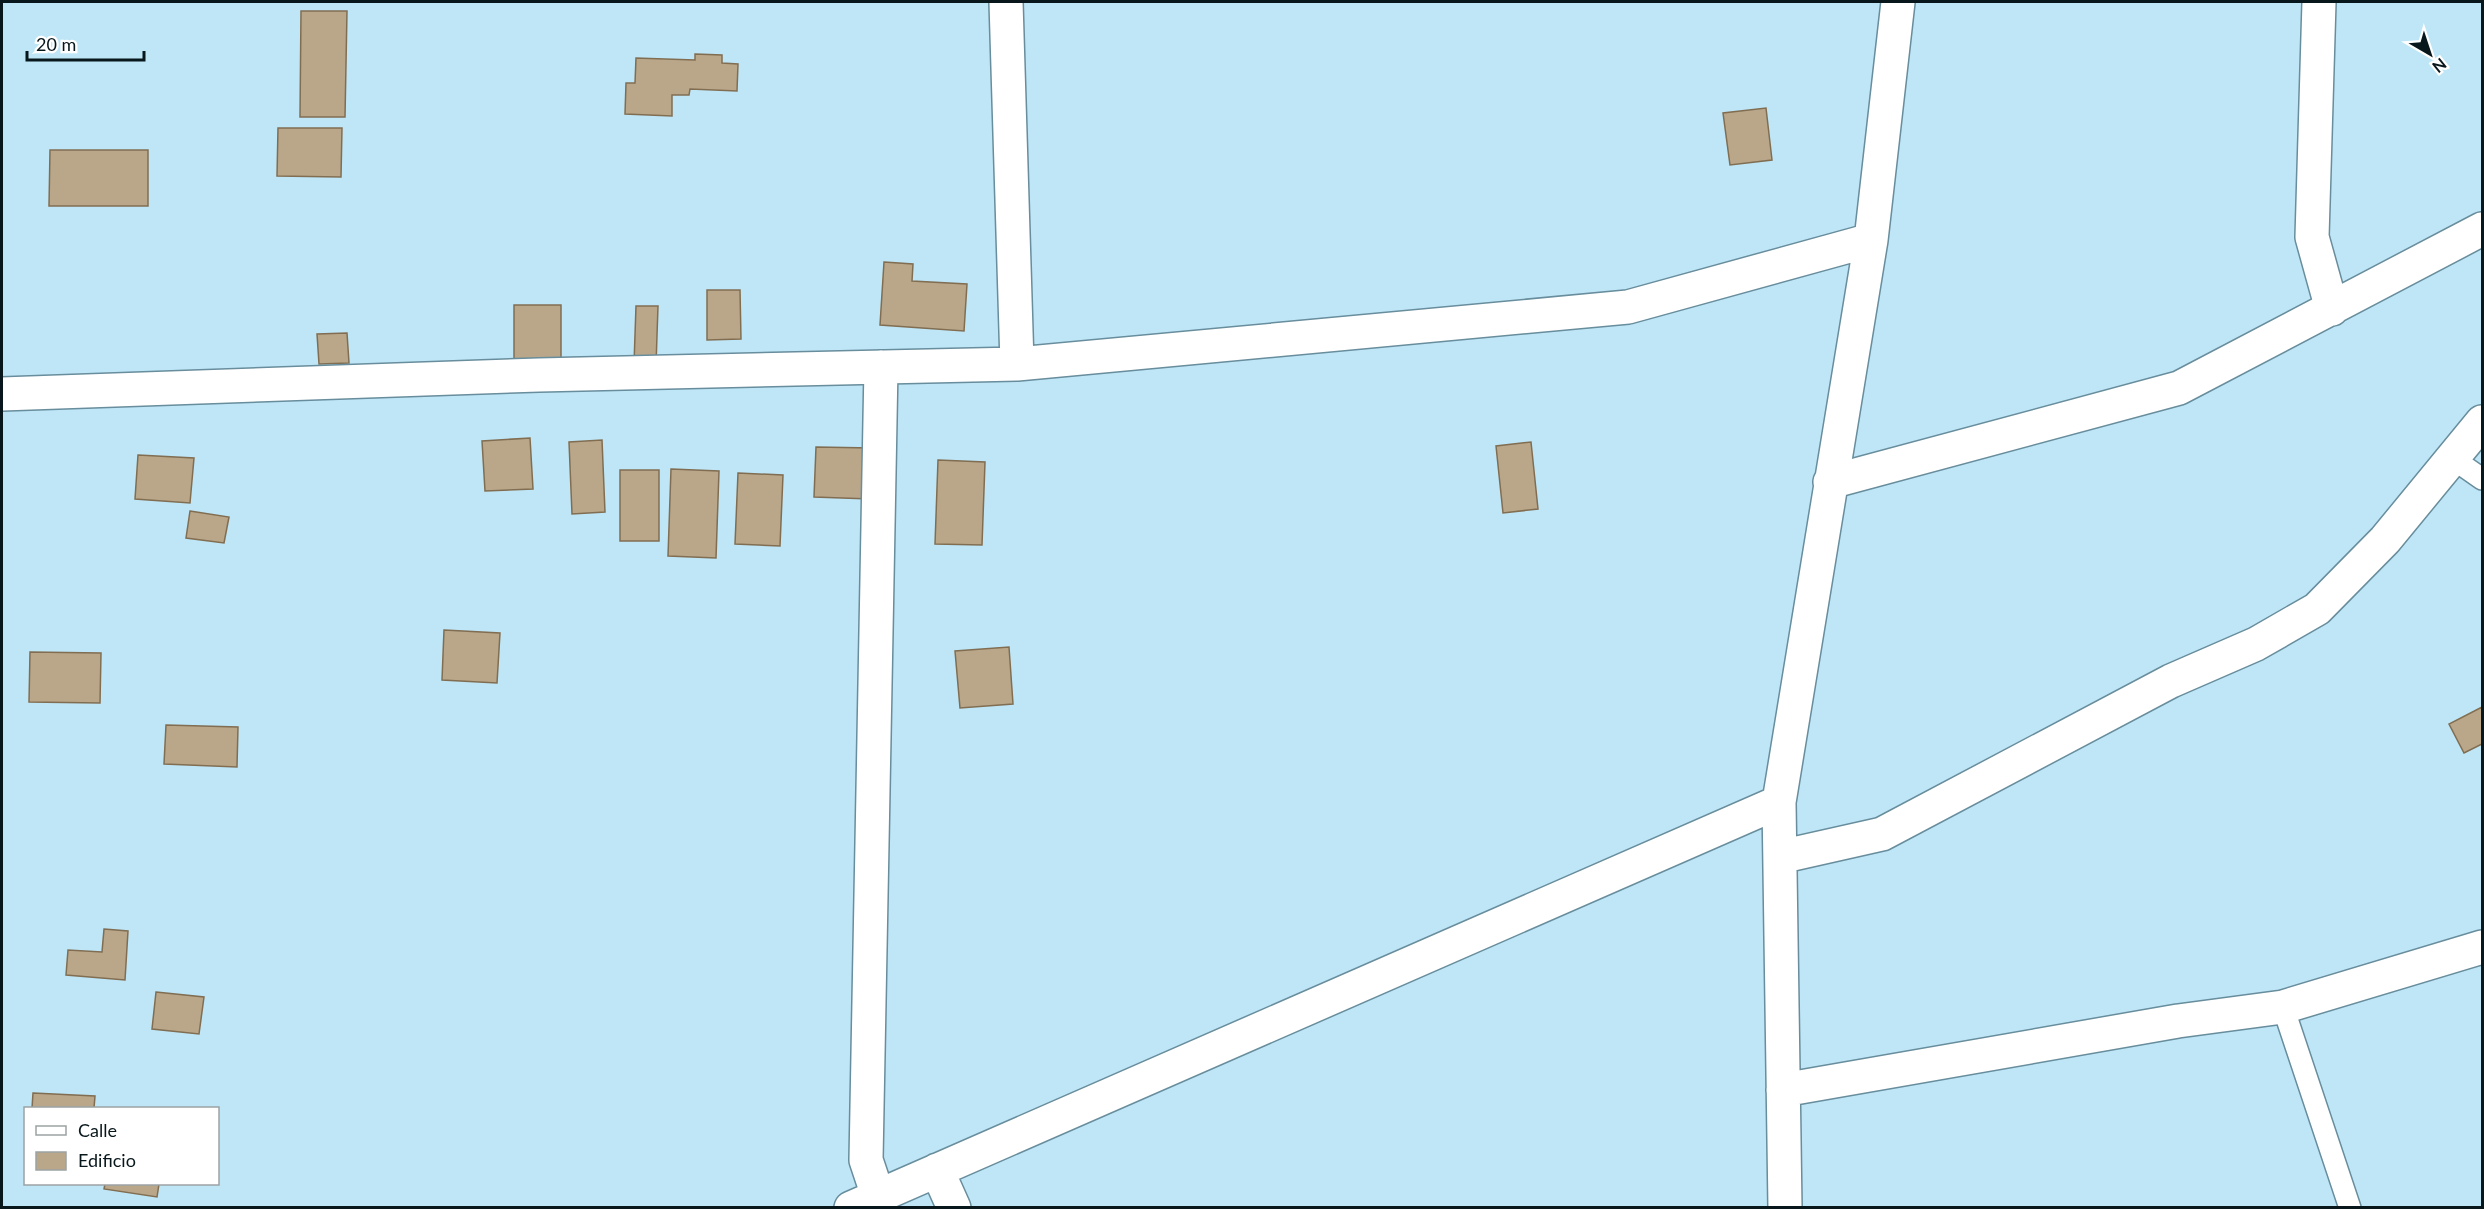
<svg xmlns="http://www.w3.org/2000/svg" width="2484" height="1209" viewBox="0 0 2484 1209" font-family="Lato,sans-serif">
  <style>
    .building { fill: #baa689; stroke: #816e52; stroke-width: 1.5 }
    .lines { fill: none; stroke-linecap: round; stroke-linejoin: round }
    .service-casing { stroke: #688d9c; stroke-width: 24 }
    .minor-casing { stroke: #688d9c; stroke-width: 36 }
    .service { stroke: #fff; stroke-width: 21 }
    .minor { stroke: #fff; stroke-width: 33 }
  </style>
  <rect width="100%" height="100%" fill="#bee6f7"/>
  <!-- building -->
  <path class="building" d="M301,11H347L345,117H300Z
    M695,54L722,55V63L738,64L737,91L690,89L689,95H672V116L625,114L626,83H635L636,58L695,60Z
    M1766,108L1772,160L1730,165L1723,113Z
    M278,128H342L341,177L277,176Z
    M50,150H148V206H49Z
    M884,262L913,264L912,281L967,284L964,331L880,325Z
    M707,290H740L741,339L707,340Z
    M514,305H561V361H514Z
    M636,306H658L656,365L634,364Z
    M347,333L349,363L319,364L317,334Z
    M530,438L533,489L485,491L482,441Z
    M602,440L605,512L572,514L569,442Z
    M1531,442L1538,509L1503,513L1496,446Z
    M816,447L872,448L870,499L814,497Z
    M138,455L194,458L190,503L135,499Z
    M938,460L985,462L982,545L935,544Z
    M671,469L719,471L716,558L668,556Z
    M620,470H659V541H620Z
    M738,473L783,475L780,546L735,544Z
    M190,511L229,517L224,543L186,538Z
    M444,630L500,633L497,683L442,680Z
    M1009,647L1013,704L960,708L955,651Z
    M30,652L101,653L100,703L29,702Z
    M2482,707V744L2464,753L2449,724Z
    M166,725L238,727L237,767L164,764Z
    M104,929L128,931L125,980L66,975L68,950L102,952Z
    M156,992L204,997L199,1034L152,1029Z
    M33,1093L95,1096L94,1108H32Z
    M105,1184H159L157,1197L104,1189Z"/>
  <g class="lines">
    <!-- service casing -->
    <g class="service-casing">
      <path id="service" d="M2452,458L2482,479
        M2283,1007L2350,1208"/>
    </g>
    <!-- minor casing -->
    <g class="minor-casing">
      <path id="minor" d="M1006,2L1017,364
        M2319,2L2312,237L2332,309
        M2,394L539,375L1017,364L1628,307L1871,240
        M1830,482L2179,388L2482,229
        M1780,857L1882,834L2171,681L2256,644L2317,609L2385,540L2482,422
        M1783,1090L2178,1021L2283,1007L2482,947
        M937,1170L954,1208
        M878,1196L866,1160L881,367
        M851,1208L1779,802
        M1785,1208L1779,802L1871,240L1898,2"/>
    </g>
    <!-- service -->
    <use href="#service" class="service"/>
    <!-- minor -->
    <use href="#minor" class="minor"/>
  </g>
  <!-- border -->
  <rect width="2484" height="1209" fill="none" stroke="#08171c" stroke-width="6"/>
  <!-- legend -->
  <rect x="24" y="1107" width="195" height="78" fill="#ffffff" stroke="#9ca2a4" stroke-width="1.5"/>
  <rect x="36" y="1126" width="30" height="9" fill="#ffffff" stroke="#9ca2a4" stroke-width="1.5"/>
  <text x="78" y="1137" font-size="18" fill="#08171c">Calle</text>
  <rect x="36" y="1152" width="30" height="18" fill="#baa689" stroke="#9ca2a4" stroke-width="1.5"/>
  <text x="78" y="1167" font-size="18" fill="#08171c">Edificio</text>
  <!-- north arrow -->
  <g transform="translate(2430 54) rotate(141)" stroke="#ffffff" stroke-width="4.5" paint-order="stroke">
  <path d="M0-4.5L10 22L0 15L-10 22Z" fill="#08171c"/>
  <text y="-9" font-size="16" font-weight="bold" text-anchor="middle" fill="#08171c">N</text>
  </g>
  <!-- scale -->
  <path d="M27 51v9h117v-9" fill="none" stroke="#08171c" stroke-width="3"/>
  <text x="36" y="51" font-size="18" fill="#08171c" stroke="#ffffff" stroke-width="4.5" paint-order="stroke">20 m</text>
</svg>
